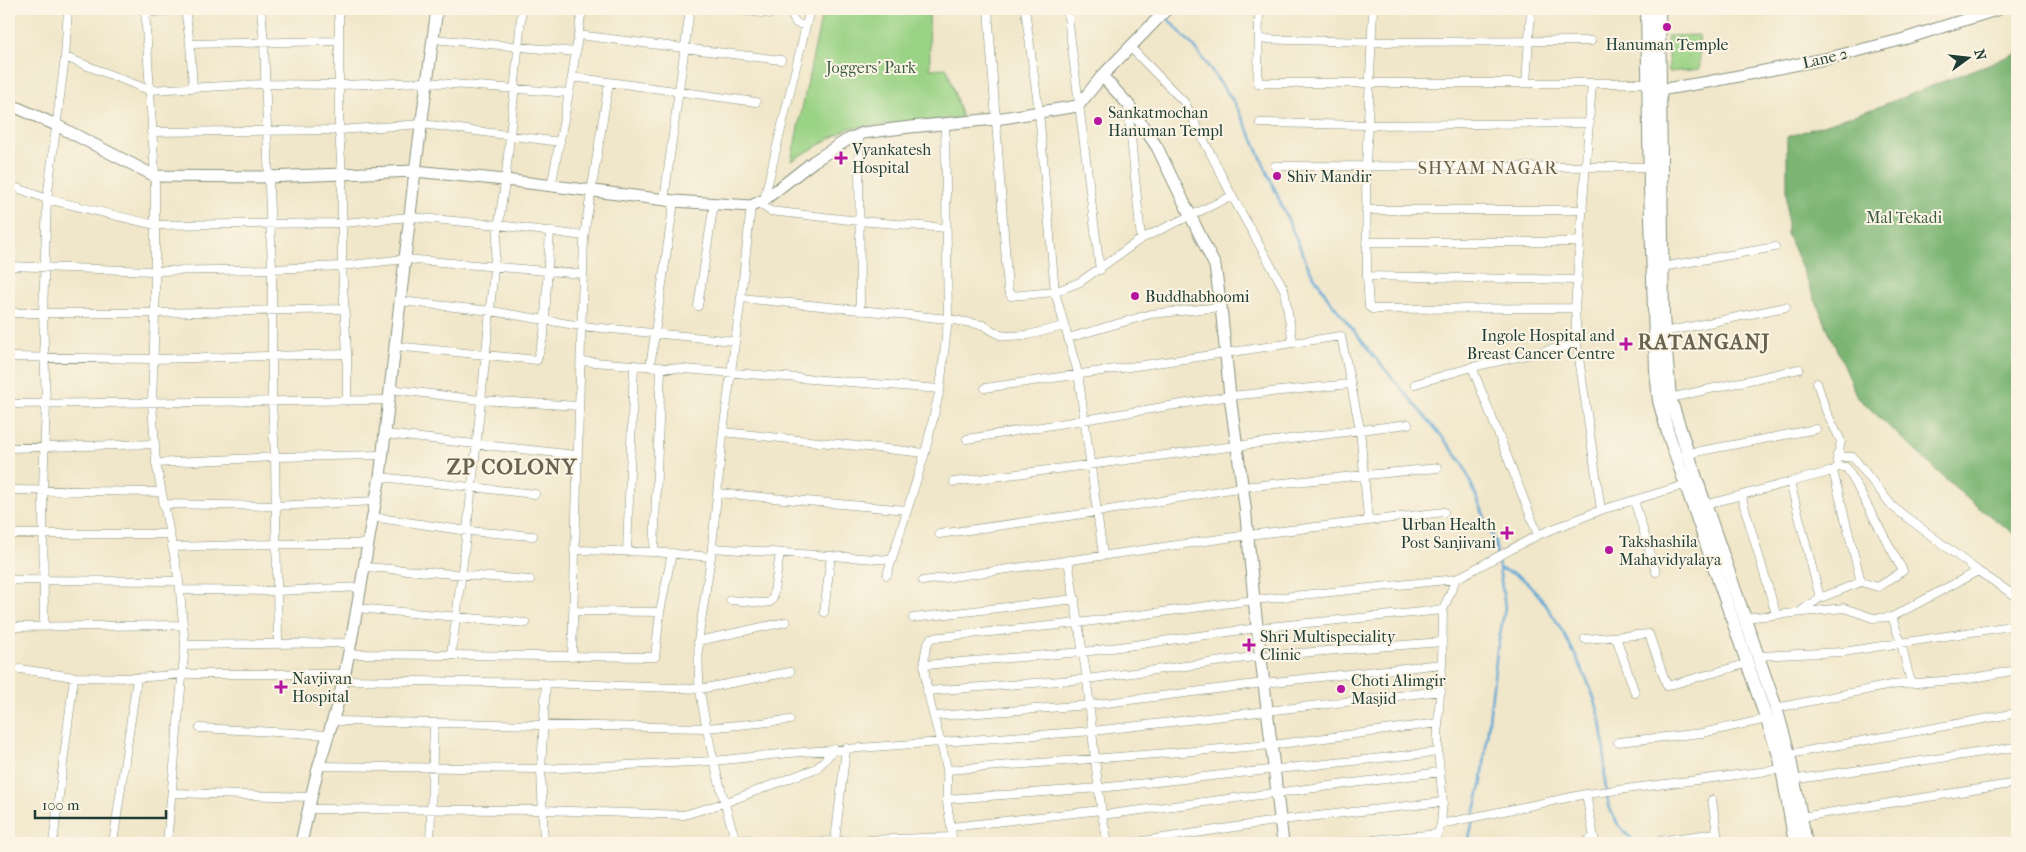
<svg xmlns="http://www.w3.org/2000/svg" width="2026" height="852" viewBox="0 0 2026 852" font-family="'IM FELL French Canon',serif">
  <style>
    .green { fill: #9bd386; stroke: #5d885d }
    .forest { fill: #7cb573; stroke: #4e7954 }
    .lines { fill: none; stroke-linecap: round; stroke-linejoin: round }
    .stream { stroke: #5da6d4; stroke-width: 2.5 }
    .street-casing { stroke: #88927e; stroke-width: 9 }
    .secondary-casing { stroke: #88927e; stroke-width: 13 }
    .primary-casing { stroke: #88927e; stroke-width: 14 }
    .street { stroke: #fff; stroke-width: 8 }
    .secondary { stroke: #fff; stroke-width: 11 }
    .primary { stroke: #fff; stroke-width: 12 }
    .poi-dot { fill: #b5179e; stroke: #fcf5e5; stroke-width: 2 }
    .labels { text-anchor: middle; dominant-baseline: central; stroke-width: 4; stroke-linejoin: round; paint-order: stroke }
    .poi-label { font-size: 16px; fill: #1f3d34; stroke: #fcf5e5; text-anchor: start }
    .street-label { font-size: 16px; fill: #1f3d34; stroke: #fcf5e5 }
    .park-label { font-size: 16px; fill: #385b44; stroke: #fcf5e5 }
    .neighbourhood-label { font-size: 18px; letter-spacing: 1px; fill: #67634f; stroke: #fcf5e5 }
    .district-label { font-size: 21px; font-weight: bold; letter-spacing: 1px; fill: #67634f; stroke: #fcf5e5 }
  </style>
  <rect width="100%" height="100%" fill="#fcf5e5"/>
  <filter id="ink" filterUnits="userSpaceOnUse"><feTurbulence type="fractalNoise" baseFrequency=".02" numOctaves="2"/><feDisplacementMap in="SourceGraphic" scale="10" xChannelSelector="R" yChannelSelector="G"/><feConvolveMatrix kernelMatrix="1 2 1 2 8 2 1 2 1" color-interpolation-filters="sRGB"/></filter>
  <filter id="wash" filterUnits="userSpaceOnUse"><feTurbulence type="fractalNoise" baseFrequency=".0096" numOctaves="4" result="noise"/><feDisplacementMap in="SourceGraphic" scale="20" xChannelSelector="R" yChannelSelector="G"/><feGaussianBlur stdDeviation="1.12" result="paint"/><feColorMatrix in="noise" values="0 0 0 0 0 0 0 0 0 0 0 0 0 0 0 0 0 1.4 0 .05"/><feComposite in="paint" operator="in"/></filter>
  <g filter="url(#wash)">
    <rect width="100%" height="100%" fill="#f0e6c9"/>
    <!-- green -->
    <path class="green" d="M823,9H929L930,69L947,68L962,118L849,128L791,161Z
      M1699,35L1700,69L1669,72L1667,36Z"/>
    <!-- forest -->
    <path class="forest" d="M2017,53V536L1970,501L1857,397L1787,234V137L1875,108Z"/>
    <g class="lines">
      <!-- stream -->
      <path class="stream" d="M1166,17L1195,48L1234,102L1251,135L1309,268L1328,298L1373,355L1444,439L1463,464L1495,542L1505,607L1497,651L1482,781L1474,815
        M1499,568C1507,572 1517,574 1523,579C1553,604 1593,684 1601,722C1611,769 1591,809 1637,843
        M1468,843L1473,820"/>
    </g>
  </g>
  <g filter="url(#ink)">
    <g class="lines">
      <!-- street casing -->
      <g class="street-casing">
        <path id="street" d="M145,9L155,176V313L152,403L156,463L179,581L185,645L167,843
          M185,9L190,44L193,88
          M261,9L264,43L272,269V402L275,457L278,644
          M339,9V130L342,175V266L347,354V401
          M571,9L582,10
          M731,9L771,14
          M788,9L796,23L806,26
          M988,9L1008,290L1011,296L1055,292L1080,282L1141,239L1232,196
          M1025,9L1039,112L1055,292L1078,373L1103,555
          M1067,9L1100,270
          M1259,9L1258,83H1648
          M1373,9L1366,166L1367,276L1369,307L1372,309L1575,308
          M145,13L183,9
          M578,35L781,60
          M433,39L576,52
          M1259,39L1371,42L1591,41
          M190,44L339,41
          M1130,47L1185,103L1232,196L1284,289L1293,343
          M65,57L149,90L264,84L341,85L427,82L569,93
          M572,77L756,102
          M1526,83L1531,9
          M1592,83L1575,308L1577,344L1601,510
          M1128,106L1141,239
          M1260,123L1367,125L1590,123
          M151,132L339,130L422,124L560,142
          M859,135L860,311
          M1275,166L1649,167
          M9,185L47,199L155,225L343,223L410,217L499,225L584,236
          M551,187L572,77L582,9
          M664,200L690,9
          M764,200L810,9
          M759,203L770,211L859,221L946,228
          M751,206L741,298L723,432L711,557L698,641L786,622
          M1366,210H1583
          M1366,242H1580
          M9,266L154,271L272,269L342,266L405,259L582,274
          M1662,267L1775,247
          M1367,276L1578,280
          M741,298L948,319L983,325L1000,335L1007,336L1028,335L1064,326
          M400,301L491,311L581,326L734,341
          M698,306L714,203
          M9,313H155L345,309
          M1664,332L1786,307
          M1068,338L1151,314L1221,307
          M395,346L537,360L544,335L550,231
          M9,357L153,359L347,354
          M581,361L940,389
          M650,367L674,201
          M1472,367L1538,535
          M1817,383L1826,411L1841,441L1837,460
          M1415,384L1472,367L1577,344
          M985,388L1341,336L1360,429L1368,519
          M390,389L480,400L579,406
          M1670,398L1799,369
          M9,404L389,400
          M723,432L925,453
          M385,434L576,455
          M967,439L1230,396L1351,384
          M9,448L155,444
          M1685,454L1816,429
          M1837,455L1844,457H1853L1893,507L1978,571L2017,597
          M156,463L275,457L383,455
          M380,477L535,494
          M954,482L1408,424
          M1790,482L1833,471L1837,467H1846L1848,470L1903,571L1878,587L1861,582
          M9,490L161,492
          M718,493L907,510
          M1741,495L1776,614
          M1634,500L1656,572
          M163,504L274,506L376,501
          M1701,506L1790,482L1820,598
          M372,517L468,531L533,536
          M9,534H169
          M939,534L1097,512L1242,487L1438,468
          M172,547L276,544H369
          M712,548L892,560
          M574,550L654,552L711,557
          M627,552L634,365
          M654,552L661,367
          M1068,560L1087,679L1095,760L1102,815L1108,843
          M366,567L530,580
          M887,575L925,453L940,389L948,319L945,124
          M9,580L179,581
          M923,581L1248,535L1444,512
          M180,590L278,591L361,587
          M730,600L763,603L770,602L773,598L780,553
          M356,608L526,623
          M1802,610L1820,598L1861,582L1833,471
          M573,611L660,612
          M824,612L831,556
          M1892,617L1901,643L1911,683
          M913,618L1075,599
          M1744,618L1844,608L1873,618L1892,617L1978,571
          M9,627L183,625
          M44,627L43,490L46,404L43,313L47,199L65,57L68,9
          M1616,637L1635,693
          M1585,639L1649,634L1667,686L1749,663
          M698,641C699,657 698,675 700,691C708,741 720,790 735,838
          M185,645L350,643
          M349,654L655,657L660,612L672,553
          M451,655C469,526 482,397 494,268C496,239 501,210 505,182C512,124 516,66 522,9
          M1758,656L1843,652L2017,625
          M572,657L584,236L609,82
          M924,665L1083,652L1257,628L1443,610
          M20,669L74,677L137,678L183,674H345
          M343,680L546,683L700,689L790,672
          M927,691L1087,679L1261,656L1442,642
          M1776,708L1891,685L1968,679L2017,670
          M935,716L1090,705L1264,683L1442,664
          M334,721L707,728L790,720
          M200,728L329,735
          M1618,742L1702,733L1767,719
          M1789,754L2017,713
          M319,766L541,769L714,761L790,753L1093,731L1441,691
          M947,770L1272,745L1438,723
          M1791,780L2017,747
          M172,793L312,797
          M1586,794L1595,843
          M947,799L1099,788L1438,752
          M1712,800L1717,833
          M309,809L543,810L684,815L724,803L817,768L835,749
          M1102,815L1440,772
          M1801,817L2017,783
          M1441,824L1586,794L1784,769
          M951,827L1101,810
          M835,841L846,748
          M1658,841L1717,833L1719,843
          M53,843L74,677
          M113,843L137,678
          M430,843L434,724
          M544,843L541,769L546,683
          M705,843L735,838L772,843
          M780,843L952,837
          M952,843C953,830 948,815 947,801C946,791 948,780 947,770C943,740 911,663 931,638L1078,623L1254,600L1456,579L1538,535L1601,510L1688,484
          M1130,843L1281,820L1443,802
          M1340,843L1437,834
          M1435,843L1441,824L1443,802L1438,752V723L1442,664L1443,610L1456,579
          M1584,843L1594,837"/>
      </g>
      <!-- secondary casing -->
      <g class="secondary-casing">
        <path id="secondary" d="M1102,76L1128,104L1157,147L1215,266L1221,307L1230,396L1245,506L1254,600L1283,843
          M1651,90H1659L1708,82L1829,58L1904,39L1999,9
          M9,104L56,125L155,176L268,177L415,171L505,180L674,201L751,206L764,200L814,161L847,140L863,133L910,127L996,119L1078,106L1102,76L1167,9
          M301,843C307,817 312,791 319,765C328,735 338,707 344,677C358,611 367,544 380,477L415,171L437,9"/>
      </g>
      <!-- primary casing -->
      <g class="primary-casing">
        <path id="primary" d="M1647,9L1650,187L1656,370L1659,401L1668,433L1780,758L1795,843
          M1659,9L1663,316L1670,398L1697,481L1776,708L1789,754L1806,843"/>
      </g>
      <!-- street -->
      <use href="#street" class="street"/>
      <!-- secondary -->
      <use href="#secondary" class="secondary"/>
      <!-- primary -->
      <use href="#primary" class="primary"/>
    </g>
  </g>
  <!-- markers -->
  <g class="poi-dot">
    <circle cx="1667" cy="27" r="5"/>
    <circle cx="1098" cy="121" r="5"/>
    <path d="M838.5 150.5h5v5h5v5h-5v5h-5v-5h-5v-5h5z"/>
    <circle cx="1277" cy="176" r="5"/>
    <circle cx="1135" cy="296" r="5"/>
    <path d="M1623.5 336.5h5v5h5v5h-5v5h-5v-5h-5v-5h5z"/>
    <path d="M1504.5 525.5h5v5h5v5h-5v5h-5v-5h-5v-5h5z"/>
    <circle cx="1609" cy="550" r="5"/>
    <path d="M1246.5 637.5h5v5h5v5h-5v5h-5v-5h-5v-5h5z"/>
    <path d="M278.5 679.5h5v5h5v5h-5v5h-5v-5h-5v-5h5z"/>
    <circle cx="1341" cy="689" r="5"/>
  </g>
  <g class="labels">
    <!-- poi labels -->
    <g class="poi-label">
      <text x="1667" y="44" text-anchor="middle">Hanuman Temple</text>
      <text x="1108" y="112">Sankatmochan<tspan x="1108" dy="18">Hanuman Templ</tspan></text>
      <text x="852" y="149">Vyankatesh<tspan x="852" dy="18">Hospital</tspan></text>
      <text x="1287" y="176">Shiv Mandir</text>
      <text x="1145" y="296">Buddhabhoomi</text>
      <text x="1615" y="335" text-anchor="end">Ingole Hospital and<tspan x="1615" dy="18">Breast Cancer Centre</tspan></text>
      <text x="1496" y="524" text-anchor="end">Urban Health<tspan x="1496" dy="18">Post Sanjivani</tspan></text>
      <text x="1619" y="541">Takshashila<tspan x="1619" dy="18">Mahavidyalaya</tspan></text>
      <text x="1260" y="636">Shri Multispeciality<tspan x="1260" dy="18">Clinic</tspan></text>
      <text x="292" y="678">Navjivan<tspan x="292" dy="18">Hospital</tspan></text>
      <text x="1351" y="680">Choti Alimgir<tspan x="1351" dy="18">Masjid</tspan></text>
    </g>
    <!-- street labels -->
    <g class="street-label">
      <text transform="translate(1825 58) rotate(-13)">Lane 2</text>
    </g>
    <!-- park labels -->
    <g class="park-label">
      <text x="871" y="67">Joggers' Park</text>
      <text x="1904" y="217">Mal Tekadi</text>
    </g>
    <!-- neighbourhood labels -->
    <g class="neighbourhood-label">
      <text x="1488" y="168">SHYAM NAGAR</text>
    </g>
    <!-- district labels -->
    <g class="district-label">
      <text x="1704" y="342">RATANGANJ</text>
      <text x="512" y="467">ZP COLONY</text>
    </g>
  </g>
  <!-- margin -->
  <rect width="2026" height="852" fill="none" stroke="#fcf5e5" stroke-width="30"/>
  <!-- north arrow -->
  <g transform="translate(1968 58) rotate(75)" stroke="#fcf5e5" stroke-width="4" paint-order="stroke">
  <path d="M0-4L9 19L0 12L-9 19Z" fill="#1f3d34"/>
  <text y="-8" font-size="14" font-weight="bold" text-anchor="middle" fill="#1f3d34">N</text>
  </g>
  <!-- scale -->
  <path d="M35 810v8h131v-8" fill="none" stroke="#1f3d34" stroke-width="2.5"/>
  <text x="42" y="810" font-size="15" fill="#1f3d34" stroke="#fcf5e5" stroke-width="4" paint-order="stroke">100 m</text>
</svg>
